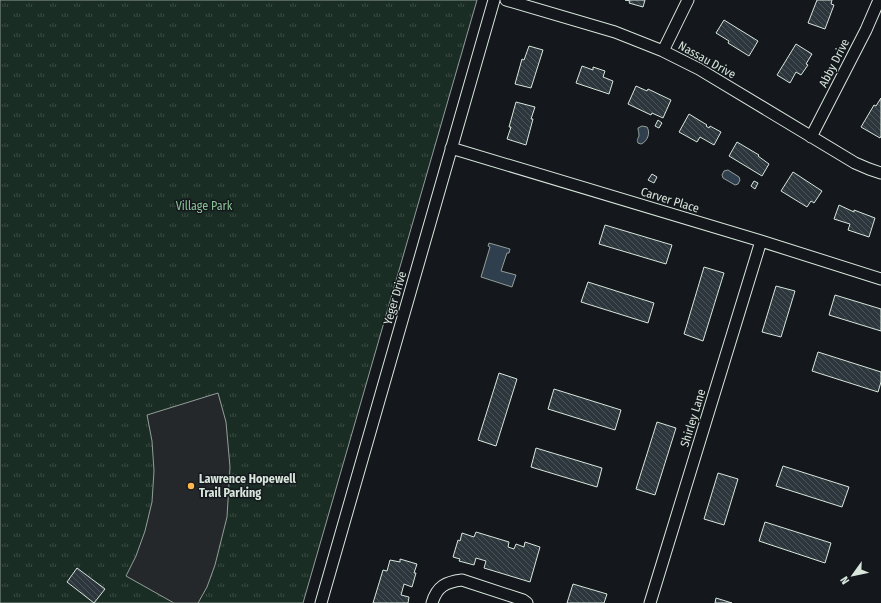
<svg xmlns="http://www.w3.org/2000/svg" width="881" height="603" viewBox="0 0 881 603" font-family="'Fira Sans Condensed',sans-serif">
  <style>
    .park { fill: url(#park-tufts); stroke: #939e99 }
    .parking { fill: #24282b; stroke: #939e99 }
    .water { fill: #2f3f4d; stroke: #939e99 }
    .building { fill: url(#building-back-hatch); stroke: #d8e6dc }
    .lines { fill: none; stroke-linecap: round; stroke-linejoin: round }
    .minor-casing { stroke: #d8e6dc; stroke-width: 13 }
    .minor { stroke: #14181c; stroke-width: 11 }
    .poi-dot { fill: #ffb74d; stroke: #14181c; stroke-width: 1.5 }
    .labels { text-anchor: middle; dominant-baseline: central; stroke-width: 3; stroke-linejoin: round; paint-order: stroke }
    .street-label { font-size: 12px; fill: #d8e6dc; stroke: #14181c }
    .park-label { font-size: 12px; fill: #8ac095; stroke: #14181c }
    .poi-label { font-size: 12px; font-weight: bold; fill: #d8e6dc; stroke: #14181c; text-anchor: start }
  </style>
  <defs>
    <pattern id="park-tufts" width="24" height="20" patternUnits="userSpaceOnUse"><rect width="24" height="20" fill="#1a2d24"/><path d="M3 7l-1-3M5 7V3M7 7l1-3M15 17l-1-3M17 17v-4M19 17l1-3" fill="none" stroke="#3b4b43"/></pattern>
    <pattern id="building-back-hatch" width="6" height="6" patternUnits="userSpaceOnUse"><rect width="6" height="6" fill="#2c363c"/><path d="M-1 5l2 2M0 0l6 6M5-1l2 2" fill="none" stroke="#4a5358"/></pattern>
  </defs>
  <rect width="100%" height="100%" fill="#14181c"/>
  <!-- park -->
  <path class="park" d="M0,0H477L303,603H0Z"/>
  <!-- parking -->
  <path class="parking" d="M218,393L226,422L230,467L227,517L215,565L207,587L198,603H174L126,576L136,556L145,531L152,502L154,471L152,441L147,415Z"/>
  <!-- water -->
  <path class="water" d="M642,126L647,127C651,133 647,142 641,144L638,143C636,139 639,138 639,135C639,132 638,131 638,128Z
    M728,170L739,177L740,180L738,184L735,185L723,178L722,175L724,171Z
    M489,243L510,249L509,253H507L501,271L516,275L512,287L481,277L490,247L488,246Z"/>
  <!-- building -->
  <path class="building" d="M625,0H645L643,7L629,3L630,1Z
    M817,0H832L831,4L834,5L825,29L808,23Z
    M724,20L758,41L749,56L728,43L729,41L716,33Z
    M796,44L812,54L806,64L808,65L801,75L796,72L790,83L777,75Z
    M529,46L543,50L531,88L515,84L522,59L524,60Z
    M582,66L593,70V67L605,71L603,77L613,81L609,94L576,83Z
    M636,86L647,91L648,89L671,100L663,118L652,113L651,115L628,104Z
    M881,98V136L880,138L861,127L874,105L876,106Z
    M516,102L535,107L531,119H533L526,145L507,139L511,127H509Z
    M689,114L707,125L706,126L709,128L710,126L721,132L714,145L700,137L697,142L679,132Z
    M658,120L662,123L659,128L655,126Z
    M737,142L759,155L758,156L769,164L762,176L729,156Z
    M793,172L822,191L814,203L811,201L807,207L781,191Z
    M652,174L657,177L654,183L648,180Z
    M754,181L758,183L755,189L751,186Z
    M839,205L854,212V210L875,218L869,237L848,230L850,224L834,219Z
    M605,225L672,245L666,264L599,244Z
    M704,267L724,273L703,341L684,334Z
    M588,282L654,303L648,323L581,302Z
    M776,286L795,291L781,337L762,332Z
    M835,295L881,309V331L829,315Z
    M818,352L881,372V382L878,392L812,371Z
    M499,373L517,379L496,446L478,440Z
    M554,389L621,410L615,430L548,409Z
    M657,422L676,428L655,495L636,489Z
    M536,448L602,468L597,487L531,467Z
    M783,466L849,487L842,507L776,486Z
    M718,473L738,479L724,525L704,519Z
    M765,522L831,543L825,563L759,541Z
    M476,532L509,542L508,547L514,549L516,544L524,547L525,542L540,547L530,582L484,568L486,561L476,558L474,565L459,561L460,559L453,557L458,540L460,541L462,533L474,537Z
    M400,559L417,564L414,573H416L412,587L404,584L401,595L409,597L408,603H373L383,570L387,571L390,560L400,562Z
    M77,568L105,589L94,603L67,582Z
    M573,584L607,594L604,603H567Z
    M716,598L732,603H715Z"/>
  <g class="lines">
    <!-- minor casing -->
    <g class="minor-casing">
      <path id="minor" d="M506,0L615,32L663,51L699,69L855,163L869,169L881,173
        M663,51L688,0
        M811,137L866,30L879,0
        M451,148L761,241L881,279
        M321,603L494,0
        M432,603C437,586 446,582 462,580L523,600L527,603
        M650,603L761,241"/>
    </g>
    <!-- minor -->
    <use href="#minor" class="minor"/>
  </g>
  <!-- markers -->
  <circle class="poi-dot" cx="191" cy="486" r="4"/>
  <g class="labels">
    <!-- street labels -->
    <g class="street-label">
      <text transform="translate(707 60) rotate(29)">Nassau Drive</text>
      <text transform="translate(834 63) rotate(-63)">Abby Drive</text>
      <text transform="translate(670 200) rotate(17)">Carver Place</text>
      <text transform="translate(395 298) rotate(-74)">Yeger Drive</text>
      <text transform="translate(693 418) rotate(-73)">Shirley Lane</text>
    </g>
    <!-- park labels -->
    <g class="park-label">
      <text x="204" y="206">Village Park</text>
    </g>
    <!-- poi labels -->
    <g class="poi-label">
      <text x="199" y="479">Lawrence Hopewell<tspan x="199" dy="14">Trail Parking</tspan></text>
    </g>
  </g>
  <!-- north arrow -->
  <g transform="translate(853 575) rotate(237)" stroke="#14181c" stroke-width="3" paint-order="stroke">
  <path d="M0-3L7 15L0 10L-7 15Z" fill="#d8e6dc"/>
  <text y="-6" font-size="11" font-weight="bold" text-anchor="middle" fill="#d8e6dc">N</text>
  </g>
</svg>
